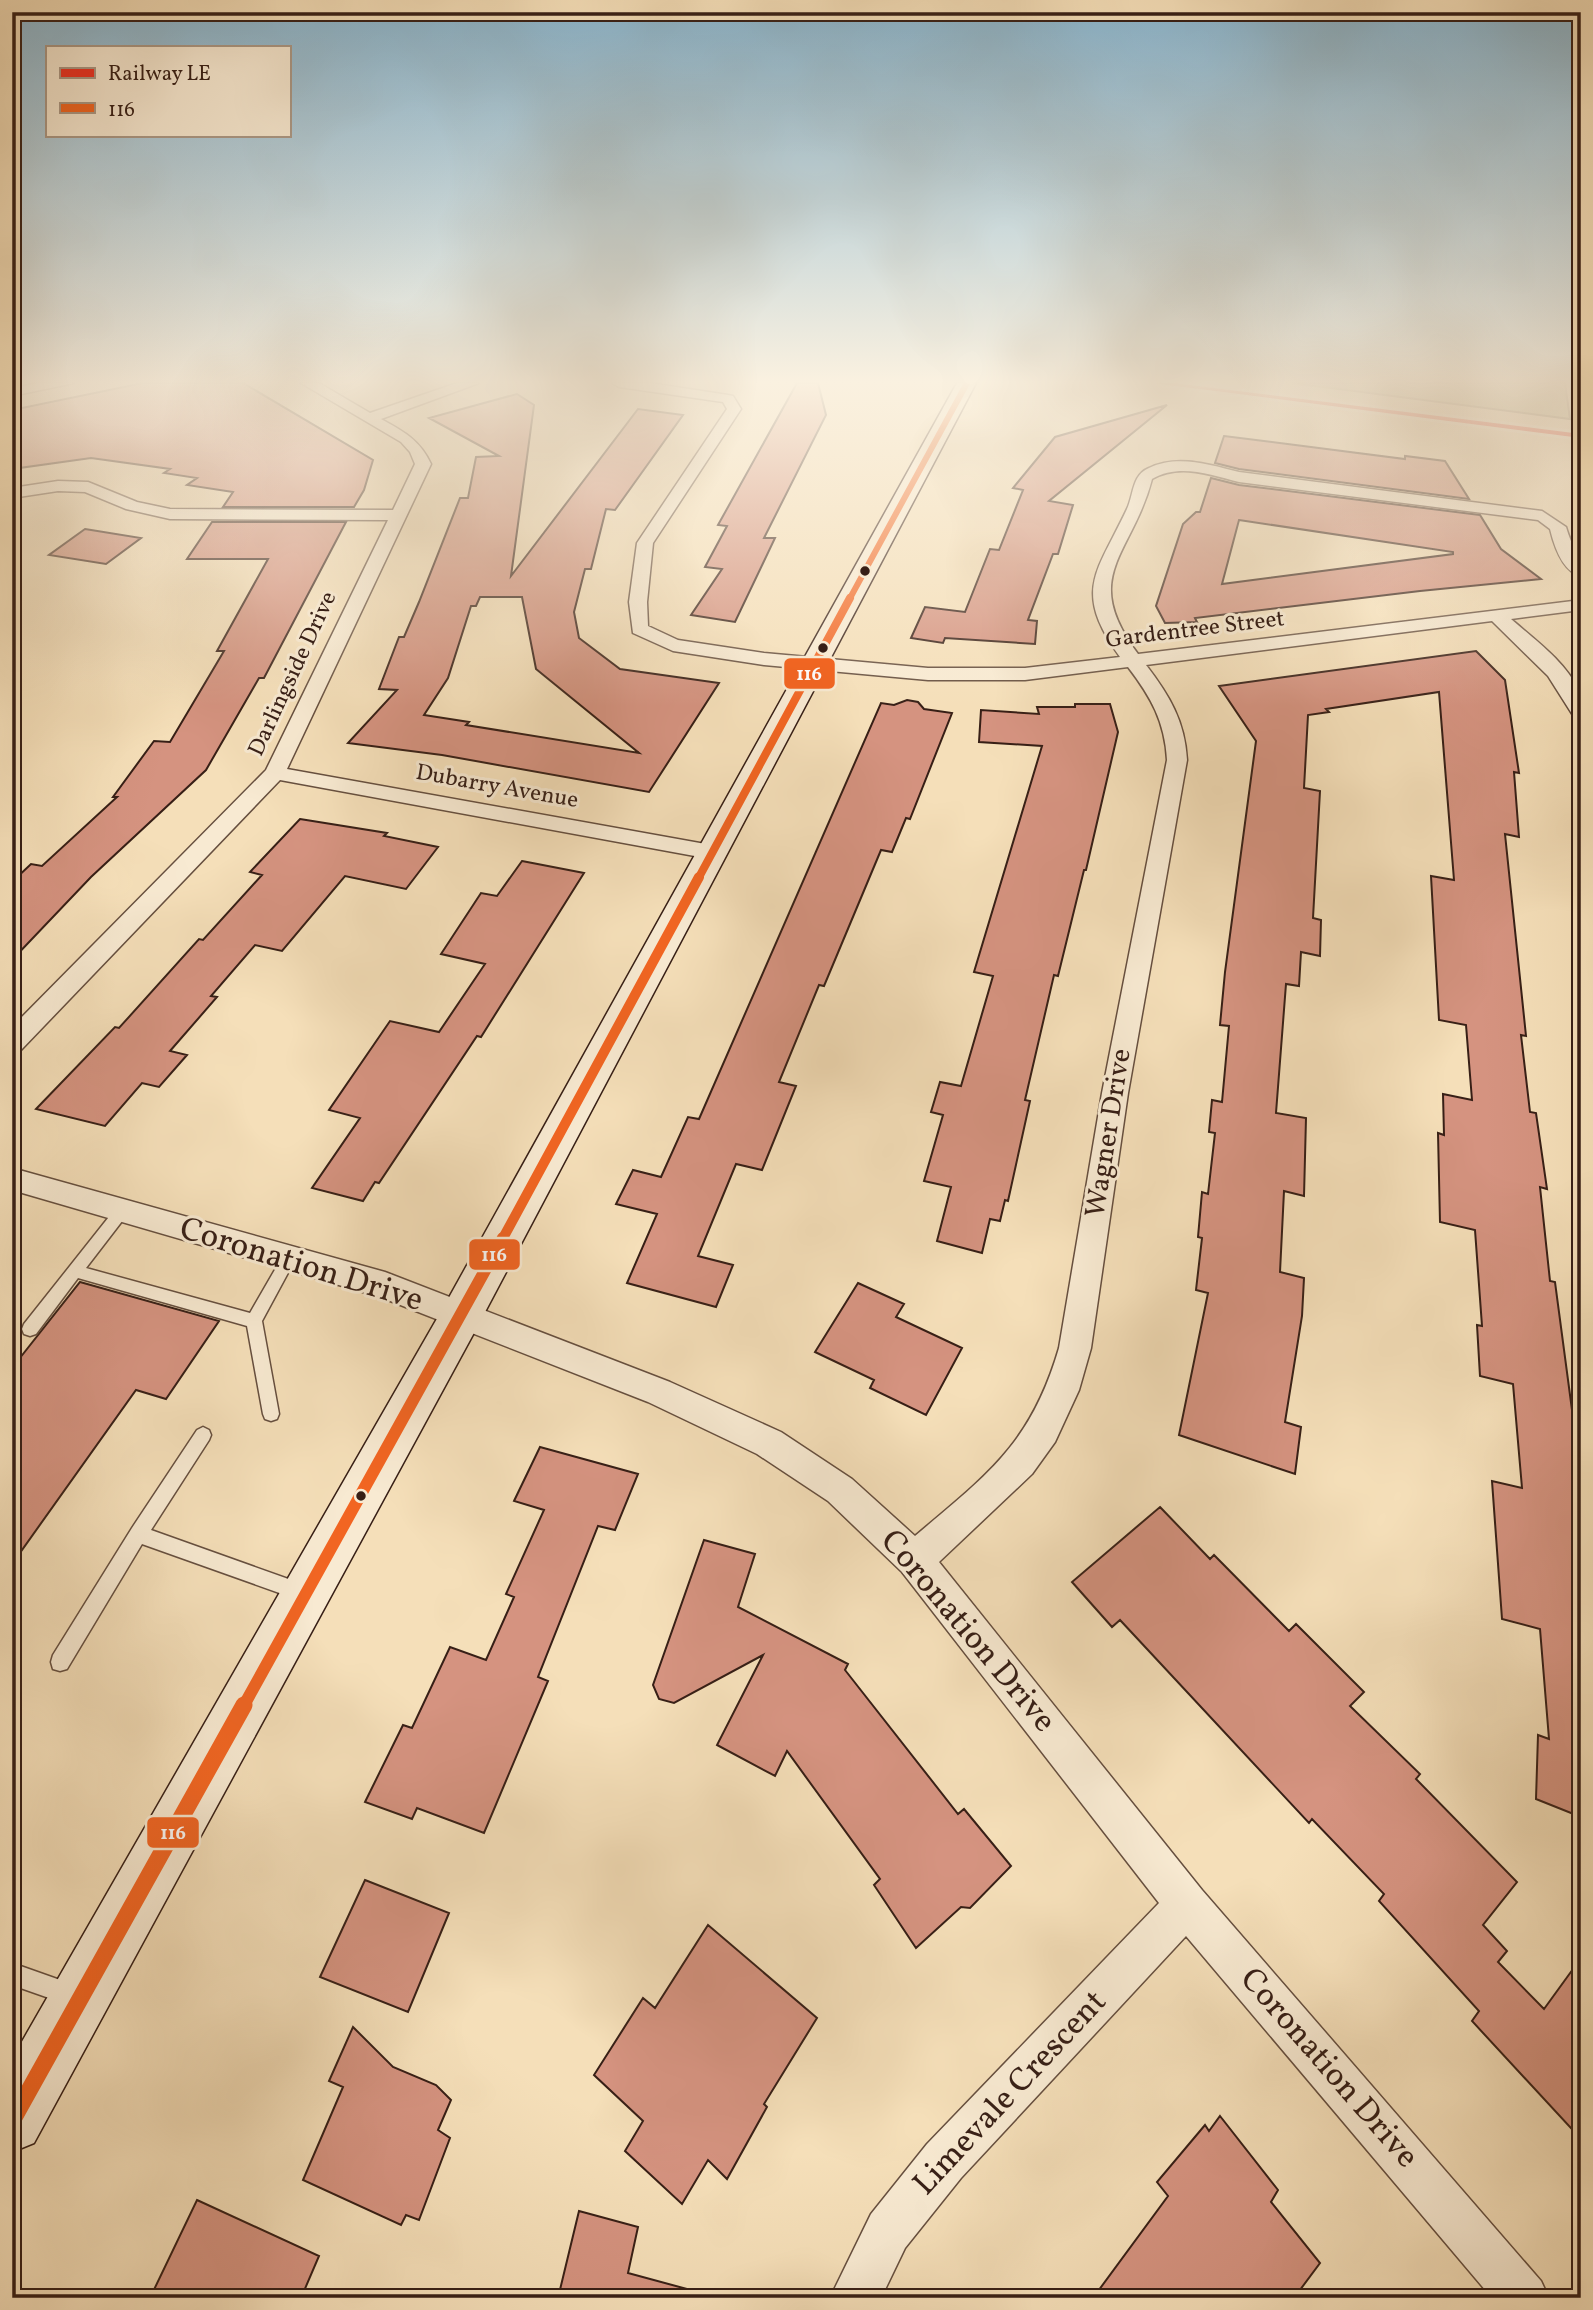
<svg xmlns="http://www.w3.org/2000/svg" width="1593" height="2310" viewBox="0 0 1593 2310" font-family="Vollkorn,serif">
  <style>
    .green { fill: #c0c18c; stroke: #7c7051; stroke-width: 2 }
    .building { fill: #d59380; stroke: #371f16; stroke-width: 2; fill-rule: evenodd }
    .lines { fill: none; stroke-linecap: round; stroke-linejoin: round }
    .service-casing { stroke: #664f3f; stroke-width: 3 }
    .minor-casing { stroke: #664f3f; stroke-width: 3 }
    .secondary-casing { stroke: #371f16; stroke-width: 3 }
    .service { fill: #f8ead2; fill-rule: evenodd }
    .minor { fill: #f8ead2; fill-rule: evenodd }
    .secondary { fill: #f8ead2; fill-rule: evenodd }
    .bus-1-far4-casing { stroke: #f8ead2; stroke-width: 9 }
    .bus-1-far3-casing { stroke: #f8ead2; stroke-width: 11 }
    .bus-1-far2-casing { stroke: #f8ead2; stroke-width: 15 }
    .bus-1-far1-casing { stroke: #f8ead2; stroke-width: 18 }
    .bus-1-casing { stroke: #f8ead2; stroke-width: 22 }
    .bus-1-far4 { stroke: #f26522; stroke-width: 6 }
    .bus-1-far3 { stroke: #f26522; stroke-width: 8 }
    .bus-1-far2 { stroke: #f26522; stroke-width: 10 }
    .bus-1-far1 { stroke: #f26522; stroke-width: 12 }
    .bus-1 { stroke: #f26522; stroke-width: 17 }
    .rail-1-casing { stroke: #f8ead2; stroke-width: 6 }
    .rail-1 { fill: #ee3124; fill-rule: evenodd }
    .bus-dot { fill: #371f16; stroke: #f8ead2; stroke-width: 2.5 }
    .labels { text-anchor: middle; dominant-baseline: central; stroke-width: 6; stroke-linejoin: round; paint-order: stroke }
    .far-street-label { font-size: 23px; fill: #371f16; stroke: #f8ead2 }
    .street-label { font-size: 28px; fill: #371f16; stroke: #f8ead2 }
    .near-street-label { font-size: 33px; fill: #371f16; stroke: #f8ead2 }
    .line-badge { stroke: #f8ead2; stroke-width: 2.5 }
    .badge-label { font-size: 19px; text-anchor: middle; font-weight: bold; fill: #fff }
  </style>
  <rect width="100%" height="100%" fill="#f5dfb9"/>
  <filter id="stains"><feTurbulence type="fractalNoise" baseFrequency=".00286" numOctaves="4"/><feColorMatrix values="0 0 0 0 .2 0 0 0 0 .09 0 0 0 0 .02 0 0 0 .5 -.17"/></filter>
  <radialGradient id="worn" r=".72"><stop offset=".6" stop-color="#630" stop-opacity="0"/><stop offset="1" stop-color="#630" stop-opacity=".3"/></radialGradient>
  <!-- green -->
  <path class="green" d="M1292,383H1565L1570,419Z"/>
  <!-- building -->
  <path class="building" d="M143,383H243L373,460L364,490L354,507H223L233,492L187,485L197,478L164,473L170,469L91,458L12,469V410Z
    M797,383H818L826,415L764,538H775L735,622L691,615L722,569L705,567L727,526L718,525Z
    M517,394L534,405L511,576L638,409L683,415L615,510L606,509L591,569H585L574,612L579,638L620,669L719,683L649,792L442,755L348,743L397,690L379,689L399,637H404L419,602L460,498H468L476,457L499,456L429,418ZM480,597H522L536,669L639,753L466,725L469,722L424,715L448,678L471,606H476Z
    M1167,405L1049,501L1073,505L1058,554H1053L1028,620L1037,621L1035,644L945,638L943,643L911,638L925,607L965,612L990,549L999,550L1023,490L1013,488L1055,437Z
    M1224,436L1405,459V456L1445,461L1469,499L1239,469L1215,463Z
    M1211,478L1239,485L1480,515L1501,549L1541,579L1420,591L1195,618L1197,622L1165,623L1156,606L1183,524L1196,512H1200ZM1239,520L1453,552V554L1222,584Z
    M212,522H346L264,678H259L206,770L91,877L12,960V882L31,864L42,866L117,797H113L154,741L170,742L224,651H217L268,559H187Z
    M85,529L141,538L106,564L49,555Z
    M1476,651L1505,680L1519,773L1514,772L1519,837L1505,834L1526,1036L1521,1035L1530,1112L1536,1113L1547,1189L1540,1187L1550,1281L1555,1282L1572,1410L1581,1412V1817L1536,1799L1538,1735L1549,1739L1540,1629L1502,1619L1492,1481L1522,1488L1513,1384L1480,1376L1477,1325L1482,1326L1475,1230L1440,1222L1438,1133L1444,1135L1443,1094L1472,1100L1466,1025L1439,1020L1431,876L1454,880L1439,692L1326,709L1329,712L1308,715L1304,788L1320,791L1313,918L1321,920L1320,956L1301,952L1299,986L1286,984L1276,1113L1306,1118L1304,1196L1284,1191L1280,1272L1304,1278L1302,1316L1285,1422L1301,1427L1295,1474L1179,1435L1208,1293L1196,1290L1202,1238L1198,1237L1202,1192L1208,1194L1215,1133L1209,1132L1212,1100L1222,1102L1229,1026L1220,1025L1225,972L1256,741L1219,686Z
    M907,700L918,702L924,709L952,713L910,819L906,818L892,852L881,850L824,986L819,985L779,1082L796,1086L762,1170L736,1164L698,1256L733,1265L716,1307L627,1283L657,1214L616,1204L633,1170L661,1177L688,1117L699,1119L881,703L894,705Z
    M1075,704H1110L1118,732L1086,870H1084L1058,976L1054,975L1025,1100L1030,1101L1008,1201L1005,1200L1000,1221L990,1219L982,1253L937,1241L951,1187L924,1181L943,1115L931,1112L940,1082L961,1086L993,976L974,972L1042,746L979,742L981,710L1039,714L1037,707H1075Z
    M300,819L387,833L384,836L438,847L406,889L345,876L282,951L255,945L211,996L217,997L170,1051L187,1055L159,1087L142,1083L105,1126L36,1109L115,1027L119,1028L199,939L203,940L262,875L250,872Z
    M522,861L584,873L481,1037L477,1036L379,1183L375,1182L363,1201L312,1188L360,1118L329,1110L390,1021L439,1032L485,964L441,954L481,893L497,896Z
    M80,1282L219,1321L166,1399L136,1390L12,1564V1368Z
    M858,1283L904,1304L896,1317L962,1348L926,1415L870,1388L874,1380L815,1352Z
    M540,1447L638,1474L615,1530L598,1526L538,1677L548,1681L484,1833L417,1808L412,1819L365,1802L403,1725L412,1728L450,1647L486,1660L514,1597L506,1594L544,1510L514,1501Z
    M1160,1507L1210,1559L1214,1555L1289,1631L1296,1624L1364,1692L1350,1706L1420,1774L1416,1779L1517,1882L1483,1925L1507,1951L1498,1962L1544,2009L1581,1958V2139L1472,2021L1479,2011L1379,1901L1384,1894L1312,1819L1309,1823L1120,1620L1112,1627L1072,1582Z
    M704,1540L755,1554L738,1607L848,1664L845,1670L958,1814L964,1809L1011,1866L970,1908L961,1907L916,1948L874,1885L880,1879L787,1751L775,1776L717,1745L763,1655L674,1703L659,1699L653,1685Z
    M365,1880L449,1913L408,2012L320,1977Z
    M708,1925L817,2018L764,2104L767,2107L727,2179L708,2160L682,2204L625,2151L643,2121L594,2075L643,1998L655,2008Z
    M353,2027L393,2067L436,2085L451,2100L438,2130L450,2138L419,2220L406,2215L401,2225L303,2180L343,2087L329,2081Z
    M1220,2116L1278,2190L1271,2202L1320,2263L1294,2298H1093L1168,2196L1157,2182L1205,2125L1209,2131Z
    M197,2200L319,2256L301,2298H150Z
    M579,2211L638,2227L628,2273L687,2289L686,2298H558Z"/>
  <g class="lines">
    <!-- service casing -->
    <g class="service-casing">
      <path id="service" d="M121,1206L126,1208L128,1212L126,1216L86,1268L250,1313L284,1254L289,1252L294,1254L296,1258L262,1321L279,1414L277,1419L271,1421L265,1419L263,1414L247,1326L78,1278L36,1334L30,1336L24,1334L22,1329L24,1324L116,1208Z
        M203,1427L209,1430L211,1435L209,1440L151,1530L308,1586L311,1592L308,1598L302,1601L142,1544L67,1669L60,1671L53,1669L51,1662L53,1655L132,1528L197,1430Z
        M12,1963L77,1986L80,1994L77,2002L69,2005L12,1985Z"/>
    </g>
    <!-- minor casing -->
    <g class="minor-casing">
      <path id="minor" d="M39,383H74L12,396V388Z
        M301,383H319L370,413L457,383H479L381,419C403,431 420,440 431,464L287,769L711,845L722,852L711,859L280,780L21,1050L12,1052V1027L266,770L388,520L170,519L126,509L85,492L58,491L12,498V488L58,481L88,482L137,502L170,509L393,510L415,464L410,452L401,442Z
        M612,383H650L728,395L733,396L741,409L653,543L647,602L648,626L678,640L764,653L928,668H1025L1120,657C1072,590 1097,573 1127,509C1134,494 1132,475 1149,468C1178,454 1210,465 1239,472L1542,511L1566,527C1571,545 1581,558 1581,576C1562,572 1554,545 1550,529L1538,520L1239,482C1210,475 1180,463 1152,479C1132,556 1079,575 1138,654L1581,600V610L1511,619C1534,639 1566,662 1579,691C1583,699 1581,710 1581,719L1574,717L1548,676L1492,621L1146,665C1169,695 1185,721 1187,760L1128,1093L1091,1348L1079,1390L1055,1442L1032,1474L939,1562L1202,1890L1541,2281L1549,2298H1492L1186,1936L961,2178L905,2248L881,2298H830L871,2214L927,2144L1159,1903L902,1572L828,1501L757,1454L648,1402L380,1297L12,1190V1168L385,1272L670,1382L781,1432L852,1479L915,1536C988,1474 1031,1444 1059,1348L1102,1093L1167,760C1165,722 1151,697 1128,667L1025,680H928L764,665L673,651L633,633L629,602L637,543L727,409L723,402L619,387Z"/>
    </g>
    <!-- secondary casing -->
    <g class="secondary-casing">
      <path id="secondary" d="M957,383H976L476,1329L34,2143L12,2152V2059L446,1303Z"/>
    </g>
    <!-- service -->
    <use href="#service" class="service"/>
    <!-- minor -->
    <use href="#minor" class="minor"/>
    <!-- secondary -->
    <use href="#secondary" class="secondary"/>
    <!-- bus-1-far4 casing -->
    <g class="bus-1-far4-casing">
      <path id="bus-1-far4" d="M849,600L967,383"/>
    </g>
    <!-- bus-1-far3 casing -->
    <g class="bus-1-far3-casing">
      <path id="bus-1-far3" d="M698,879L850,598"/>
    </g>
    <!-- bus-1-far2 casing -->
    <g class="bus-1-far2-casing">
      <path id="bus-1-far2" d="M502,1240L699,877"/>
    </g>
    <!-- bus-1-far1 casing -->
    <g class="bus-1-far1-casing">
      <path id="bus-1-far1" d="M243,1707L503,1238"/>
    </g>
    <!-- bus-1 casing -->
    <g class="bus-1-casing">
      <path id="bus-1" d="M12,2121L244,1705"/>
    </g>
    <!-- bus-1-far4 -->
    <use href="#bus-1-far4" class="bus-1-far4"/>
    <!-- bus-1-far3 -->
    <use href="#bus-1-far3" class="bus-1-far3"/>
    <!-- bus-1-far2 -->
    <use href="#bus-1-far2" class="bus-1-far2"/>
    <!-- bus-1-far1 -->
    <use href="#bus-1-far1" class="bus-1-far1"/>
    <!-- bus-1 -->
    <use href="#bus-1" class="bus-1"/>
    <!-- rail-1 casing -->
    <g class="rail-1-casing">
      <path id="rail-1" d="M1153,383H1174L1581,434V438Z"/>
    </g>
    <!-- rail-1 -->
    <use href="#rail-1" class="rail-1"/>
  </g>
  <!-- sky -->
  <linearGradient id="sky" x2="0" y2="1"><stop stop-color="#89b7d2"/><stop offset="0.54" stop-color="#faf1e0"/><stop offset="1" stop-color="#faf1e0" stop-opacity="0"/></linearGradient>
  <rect width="1593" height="707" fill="url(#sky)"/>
  <!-- markers -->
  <g class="bus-dot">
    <circle cx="865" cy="571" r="6"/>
    <circle cx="823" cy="648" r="6"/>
    <circle cx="361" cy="1496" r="6"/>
  </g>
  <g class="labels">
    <!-- far-street labels -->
    <g class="far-street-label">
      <text transform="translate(1195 630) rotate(-7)">Gardentree Street</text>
      <text transform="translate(293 674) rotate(-65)">Darlingside Drive</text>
      <text transform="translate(497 787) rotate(10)">Dubarry Avenue</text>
    </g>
    <!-- street labels -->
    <g class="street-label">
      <text transform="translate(1109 1133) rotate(-81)">Wagner Drive</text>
    </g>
    <!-- near-street labels -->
    <g class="near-street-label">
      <text transform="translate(301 1266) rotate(17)">Coronation Drive</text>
      <text transform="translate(967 1632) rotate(50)">Coronation Drive</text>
      <text transform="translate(1328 2069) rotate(49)">Coronation Drive</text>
      <text transform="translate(1011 2094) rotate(-47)">Limevale Crescent</text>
    </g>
  </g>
  <g class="line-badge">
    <rect x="783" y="657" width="53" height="33" rx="7" fill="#f26522"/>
    <rect x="468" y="1238" width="53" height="33" rx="7" fill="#f26522"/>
    <rect x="146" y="1816" width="54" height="33" rx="7" fill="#f26522"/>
  </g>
  <g class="badge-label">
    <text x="809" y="680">116</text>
    <text x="494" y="1261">116</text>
    <text x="173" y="1839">116</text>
  </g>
  <!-- margin -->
  <rect width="1593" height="2310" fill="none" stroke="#f5dfb9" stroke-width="42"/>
  <rect x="14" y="14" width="1565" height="2282" fill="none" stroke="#371f16" stroke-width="3.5"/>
  <rect x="21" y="21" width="1551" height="2268" fill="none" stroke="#371f16" stroke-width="2"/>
  <!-- legend -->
  <rect x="46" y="46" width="245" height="91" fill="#f8ead2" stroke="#ab9987" stroke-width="2"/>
  <rect x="60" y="68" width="35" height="10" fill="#ee3124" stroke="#ab9987" stroke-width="2"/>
  <text x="108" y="80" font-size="21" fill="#371f16">Railway LE</text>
  <rect x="60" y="103" width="35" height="10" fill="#f26522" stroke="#ab9987" stroke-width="2"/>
  <text x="108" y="116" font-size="21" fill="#371f16">116</text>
  <rect width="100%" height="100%" filter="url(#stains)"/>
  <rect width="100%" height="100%" fill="url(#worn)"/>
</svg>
